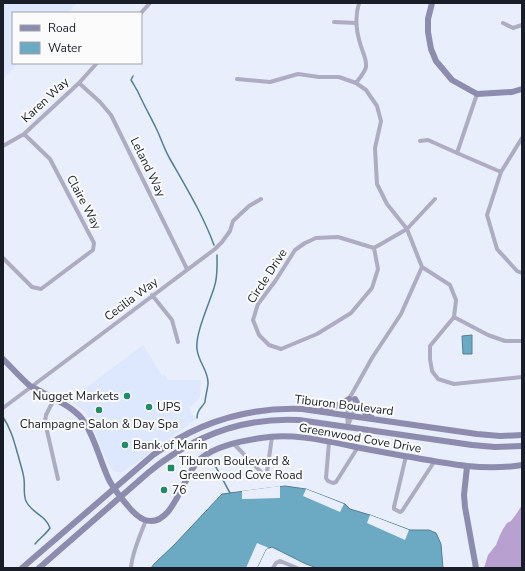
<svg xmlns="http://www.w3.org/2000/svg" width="525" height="571" viewBox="0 0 525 571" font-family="'Nunito Sans',sans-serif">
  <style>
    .built { fill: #dde7fe }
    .forest { fill: #b8a1d1 }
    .water { fill: #6ca9c2; stroke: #537f94 }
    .pier { fill: #e8eefb }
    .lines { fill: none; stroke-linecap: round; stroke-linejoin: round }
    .stream { stroke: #537f94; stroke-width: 1.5 }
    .street { stroke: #adacc3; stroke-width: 4 }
    .secondary { stroke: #8d8cae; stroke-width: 6 }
    .poi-dot { fill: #218a67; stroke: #fbfbfb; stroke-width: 1.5 }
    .labels { text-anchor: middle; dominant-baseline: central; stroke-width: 4; stroke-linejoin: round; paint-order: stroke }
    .street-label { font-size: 12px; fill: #181d28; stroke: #fbfbfb }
    .poi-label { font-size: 12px; fill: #181d28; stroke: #fbfbfb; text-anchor: start }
  </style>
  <rect width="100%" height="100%" fill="#e8eefb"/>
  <!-- built -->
  <path class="built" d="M3,3H77L67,13H13V63H18L3,79Z
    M143,345L162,376L164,374L168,380H201L200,397L189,409L196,419L133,465L122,472H119L114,471L109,466L87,414L79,407L70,400Z"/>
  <!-- forest -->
  <path class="forest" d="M522,505V568H484L488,555L496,545L500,535L503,529L507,523L511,521L517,513Z"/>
  <!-- water -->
  <path class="water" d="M472,335V354H463L462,336Z
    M285,486L306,489L345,504L350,509L370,515L410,530H429L436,533L441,544L443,568H317L306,564L272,547L266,549L257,568H151L154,564L174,545L222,494Z"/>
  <!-- pier -->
  <path class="pier" d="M280,486V498L242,499V491Z
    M306,489L344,504L340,512L303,496Z
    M370,515L409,530L405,540L367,523Z
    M257,543L269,548L266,549L257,568H246Z"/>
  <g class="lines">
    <!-- stream -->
    <path class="stream" d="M133,76L131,80C133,83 135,87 137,90C143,103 150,116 156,128C161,138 164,149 170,159C186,187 203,215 214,245
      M3,417C11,429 14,441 18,455C20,463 23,471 24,479C25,486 23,494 26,501C31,513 46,515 50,528C46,534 40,538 35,544
      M197,418C197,409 202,408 205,402C205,399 208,386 208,384C209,371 198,362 197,349C195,334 209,304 214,288C218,277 217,266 217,255
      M213,463C220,472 224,483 230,493"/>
    <!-- street -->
    <path class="street" d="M141,13L150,3
      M334,22L356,23
      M503,23L513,28L522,25
      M237,79L270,82L298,74L319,77H339L356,83L366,90L377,106L381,121L375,148L377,184L387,204L407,229L422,267L401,314L372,358L349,399L347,415L348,427
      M79,83L100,102L111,115L187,269
      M356,83C359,79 365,72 366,67C367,59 362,51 360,43C356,30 355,16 359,3
      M522,138L501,172L487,215L497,249L517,271L522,273
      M420,141L428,140L457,153L501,172
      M3,146L24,134L79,83L97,63
      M457,153L477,94
      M338,237L374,248L378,269L372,288L351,313L317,334L281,349L269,345L259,335L253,320L258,304L276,280L295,250L305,243L316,238Z
      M374,248L407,229L435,199
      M3,258L32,287L41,289L93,250L94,243L50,159L24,134
      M422,267L450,285L456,300L454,317L430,346V359L432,371L438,379L454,384L522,377
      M152,295L172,320L178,342
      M454,317L488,335L505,341H522
      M54,399L46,415L45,422L58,479
      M3,408L215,249L222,242L230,231L233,221L249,206L261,199
      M348,425L352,416L355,399
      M329,442L326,478L328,481L333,483L336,482L358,447
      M234,444L262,473L265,475L267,472L272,437
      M406,456L394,507V509L400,512L402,511L434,462
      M131,568C132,552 140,536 146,520
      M273,568L276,563L280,561L297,568"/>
    <!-- secondary -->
    <path class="secondary" d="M432,3L428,19V32L431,49L436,61L452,80L477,94L512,92L522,89
      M3,359C12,368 21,378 30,386C34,388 38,390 42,392C57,401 76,408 85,423C96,441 100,461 109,480C114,489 121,498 128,506C132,511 137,517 145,520C173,529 183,475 199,460C214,446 242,441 261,438C291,433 322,440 351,446C371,450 391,454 411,457C448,464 484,471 522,465
      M355,399C359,408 364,412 372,418
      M322,410C332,408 341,405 349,399
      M467,467L464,495L465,507L476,568
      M22,568L153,455C198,422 246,407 302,409L477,434L500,436L522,435
      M39,568L149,472C193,436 242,417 299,420L472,445L495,447L522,446"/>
  </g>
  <!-- markers -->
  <g class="poi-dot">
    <circle cx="127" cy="396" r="4"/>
    <circle cx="149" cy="407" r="4"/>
    <circle cx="99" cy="410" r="4"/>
    <circle cx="125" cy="445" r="4"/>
    <rect x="167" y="464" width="8" height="8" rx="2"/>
    <circle cx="164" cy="490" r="4"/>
  </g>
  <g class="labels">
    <!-- street labels -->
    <g class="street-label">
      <text transform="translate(45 100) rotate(-43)">Karen Way</text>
      <text transform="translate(148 167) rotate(64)">Leland Way</text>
      <text transform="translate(84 202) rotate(62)">Claire Way</text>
      <text transform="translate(267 276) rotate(-57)">Circle Drive</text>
      <text transform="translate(131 299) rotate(-37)">Cecilia Way</text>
      <text transform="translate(344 405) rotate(7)">Tiburon Boulevard</text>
      <text transform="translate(360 438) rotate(10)">Greenwood Cove Drive</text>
    </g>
    <!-- poi labels -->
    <g class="poi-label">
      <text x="119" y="396" text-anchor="end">Nugget Markets</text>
      <text x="157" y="407">UPS</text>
      <text x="99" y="424" text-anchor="middle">Champagne Salon &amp; Day Spa</text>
      <text x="133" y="445">Bank of Marin</text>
      <text x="179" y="461">Tiburon Boulevard &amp;<tspan x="179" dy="14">Greenwood Cove Road</tspan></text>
      <text x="172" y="490">76</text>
    </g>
  </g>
  <!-- border -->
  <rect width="525" height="571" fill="none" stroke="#181d28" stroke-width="8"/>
  <!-- legend -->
  <rect x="12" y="12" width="130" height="52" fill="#fbfbfb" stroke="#a0a2a7"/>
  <rect x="20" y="25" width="20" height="6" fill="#8d8cae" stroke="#a0a2a7"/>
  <text x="48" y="32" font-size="12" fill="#181d28">Road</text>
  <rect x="20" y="42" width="20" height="12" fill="#6ca9c2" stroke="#a0a2a7"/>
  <text x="48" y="52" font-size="12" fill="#181d28">Water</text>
</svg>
